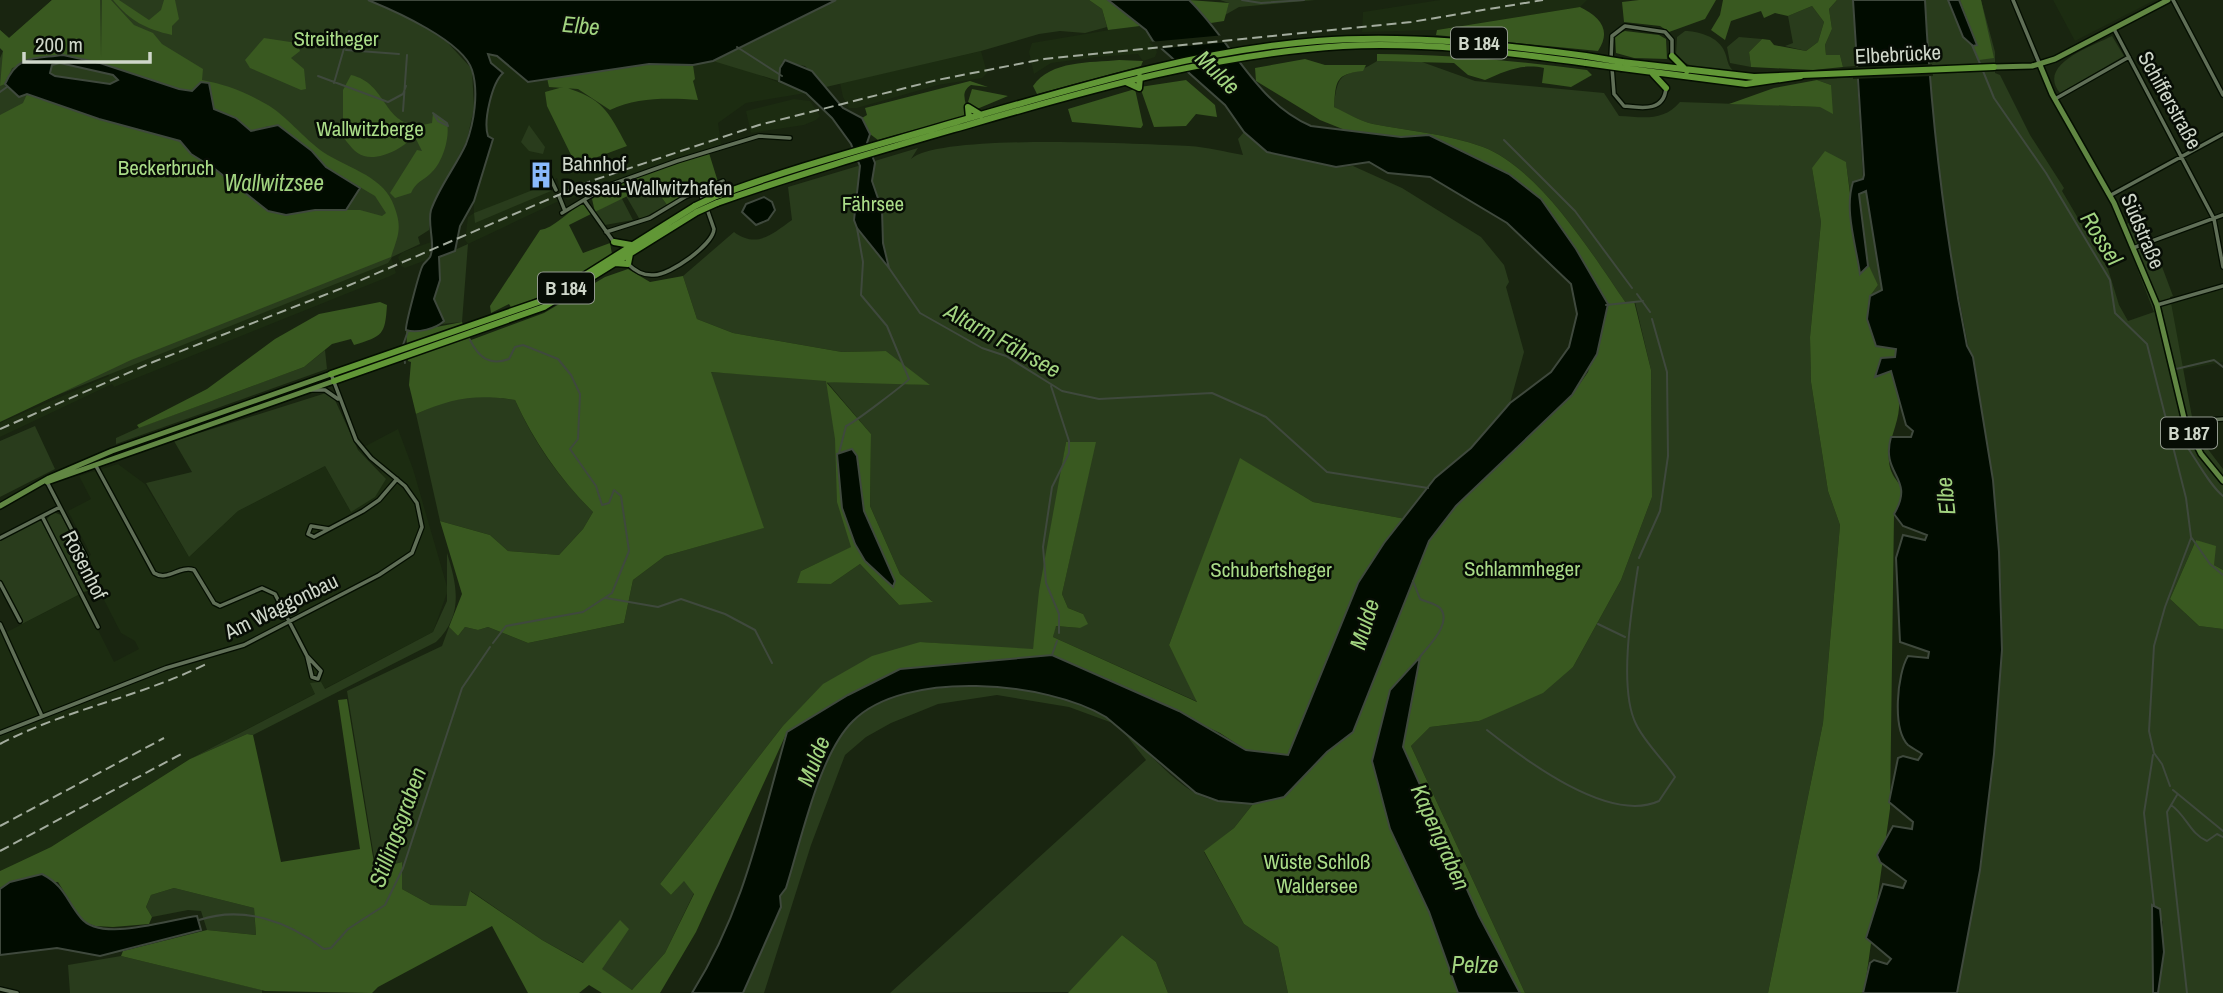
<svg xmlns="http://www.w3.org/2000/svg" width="2223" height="993" viewBox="0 0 2223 993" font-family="'Archivo Narrow',sans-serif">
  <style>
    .built { fill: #1c2c11 }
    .green { fill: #293c1c; fill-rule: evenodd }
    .forest { fill: #395920 }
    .water { fill: #010c00; stroke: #3f493d; stroke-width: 2; fill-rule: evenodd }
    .pier { fill: #192510 }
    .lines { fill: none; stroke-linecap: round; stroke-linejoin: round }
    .stream { stroke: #3f493d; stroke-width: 2 }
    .street-casing { stroke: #040e00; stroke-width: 6 }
    .primary-casing { stroke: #040e00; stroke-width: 8 }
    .highway-casing { stroke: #040e00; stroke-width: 9 }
    .street { stroke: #606f57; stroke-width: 3.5 }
    .primary { stroke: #618743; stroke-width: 5 }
    .highway { stroke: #619736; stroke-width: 6 }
    .rail { stroke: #a3ac9e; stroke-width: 2; stroke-dasharray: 10 5; stroke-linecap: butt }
    .highway-bridge-casing { stroke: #040e00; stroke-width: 9; stroke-linecap: butt }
    .highway-bridge { stroke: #619736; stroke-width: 6 }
    .labels { text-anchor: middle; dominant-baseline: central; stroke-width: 5; stroke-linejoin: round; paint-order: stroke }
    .shield { fill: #070d05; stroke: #939a8f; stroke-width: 2 }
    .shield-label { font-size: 19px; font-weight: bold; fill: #cfd7ca }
    .park-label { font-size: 21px; fill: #aadc88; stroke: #070d05 }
    .street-label { font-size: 21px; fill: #cfd7ca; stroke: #070d05 }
    .poi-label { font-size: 21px; fill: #cfd7ca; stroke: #070d05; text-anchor: start }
    .water-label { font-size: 23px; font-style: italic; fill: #a2d480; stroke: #070d05 }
  </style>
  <rect width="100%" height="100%" fill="#192510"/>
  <!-- built -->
  <path class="built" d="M1440,0H1587L1580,7L1437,30L1362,32L1363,12Z
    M2053,0H2155L2075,41Z
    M1133,26H1140L1151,36L1157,52L1155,57L1143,61L1138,54L1097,57L1051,63L1034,74L1029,52L1032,43Z
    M981,51L987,73L982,78L938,85L857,108H849L843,97L840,83Z
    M492,53L528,82L713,61L739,67L806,93L746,103L718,123L721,145L568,200L562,196L557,178L548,184L559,201L468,244L465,240L468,217L474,213V201L493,139L488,136L485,125L493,81L487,54Z
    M794,99L810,101L820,116L816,120L804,125L751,133L746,111Z
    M431,242L429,259L405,268L401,266L398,257L403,252Z
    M391,257L396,273L388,277L114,387L112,384L0,437V423L109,376L107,371Z
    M2223,289V362L2182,370L2171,302Z
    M398,429L413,469L448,590L433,632L190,759L51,847L0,871V629L3,634L80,594L114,662L139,649L135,641L121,633L83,559L91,555L68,511L91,499L79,476L118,464L145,484L189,557L238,511L325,466L351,512L382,472L358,450Z"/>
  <!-- green -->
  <path class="green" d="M52,0H368L417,22L446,41L472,69L474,108L467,140L431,210L429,230L418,237L420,244L392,257L388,263L0,418V58L3,51L0,48V30L9,38Z
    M836,0H1089L1102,9L1107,27L1085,33L1060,31L1039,34L981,51L826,87L805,66L782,62L779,81L713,61Z
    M1220,0H1315L1239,7L1225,15L1229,3Z
    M1837,0H1853L1856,66L1843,67L1840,55H1826L1825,45L1832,29L1829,9Z
    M1925,0H1948L1954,17L1974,32L1959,0H1981L1995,52V73L2000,75L2030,135L2064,188L2062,191L2108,269L2119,305L2128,321L2154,312L2121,227L2143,216L2173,296L2170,297L2192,417L2204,444L2223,469V570L2214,565L2206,544L2196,540L2170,599L2199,626L2223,629V993H2158L2163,922L2152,908L2153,993H1957L1980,870L2002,650L2001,583L1988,450L1945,224L1932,119Z
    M1812,6L1824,22L1818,42L1806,51L1785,46L1793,43L1788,16Z
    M1685,31C1697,31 1715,36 1722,47C1729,57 1725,65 1736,73C1716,71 1689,71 1676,55L1677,37Z
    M2112,36L2124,56L2060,93C2036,64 2093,46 2112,36Z
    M1739,37L1762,39L1749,52L1751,67L1730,63L1727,47Z
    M1377,61L1422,62L1475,81L1604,93L1619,116C1643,117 1663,122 1680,102L1820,107L1831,85L1817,80L1857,77L1863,179L1853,182L1850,191L1846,163L1812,168L1821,222L1810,337L1811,382L1828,491L1840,525L1823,723L1768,993H1525L1411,746L1430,727L1479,721L1573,667L1621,580L1652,497L1651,370L1635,302L1626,303C1592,254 1540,169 1483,147C1447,134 1410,131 1373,124C1360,121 1346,113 1334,107C1338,63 1347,81 1377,61Z
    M529,125L545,147L543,154L529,151L521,142Z
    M1244,132L1267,152L1336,167L1353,166L1402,188L1481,237L1504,265L1509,282L1506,287L1524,352L1510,403L1471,448L1435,478L1406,519L1313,502L1241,459L1169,645L1198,702L1053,637L1055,626L1080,628L1083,614L1068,608L1062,594L1095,443L1066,442L1033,650L920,642L782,727L660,884L671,895L684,880L694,893L665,953L632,990L601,969L628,929L620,921L584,963L542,940L471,891L466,906L431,905L402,889V862L376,869L347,691L442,646L449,627L458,636L465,627L478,630L488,627L528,643L624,623L633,580L665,556L763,528L710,372L928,385L886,351L842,352L733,333L697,319L683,276L734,232C757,249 772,234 792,220L788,187L918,148L911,159C940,133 1142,144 1189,146C1207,147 1225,152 1243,155L1238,139ZM827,382L871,434L870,506L900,574L932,601L899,605L860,564L831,584L801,571L852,547Z
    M548,184L551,191L475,223L474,213Z
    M652,184L667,205L640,220L626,196Z
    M1863,191L1868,193L1882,290L1870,296L1878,285L1868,266L1859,194Z
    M621,197L633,220L605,225L595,212Z
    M468,244L462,322L442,324L444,321L434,299L440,280L439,257Z
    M325,350L327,369L116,444V438L138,428L304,367Z
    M326,393L335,400L358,450L386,479L375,497L351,512L325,466L238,511L189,557L146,483L192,472L174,441Z
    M479,395L515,400C534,443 560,479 593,512L583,529L559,555L508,551L490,535L440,521L416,414L443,402Z
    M35,426L55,469L0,497V441Z
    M53,512L61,515L98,589L83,592L48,526L47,519Z
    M40,519L80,594L22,624L0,581V540Z
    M447,553C457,585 464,615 436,642L253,735L247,734L190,759L315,694L310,683L321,682L325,689L433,632L447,601Z
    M988,685C1023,689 1059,693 1092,708C1132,728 1157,770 1195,793C1212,803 1234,802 1253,804L1234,828L1204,852L1244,924L1278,947L1288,993H1168L1156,962L1122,935L1072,992L890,993L1146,760L1118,725L1069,707L997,695L938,704L891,723L866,737L845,755L811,845L764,993H743L781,907L780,896L786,887C804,832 821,731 876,702C904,687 956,688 988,685Z
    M174,888L254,908L256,935L207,930L201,911L188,910L152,917L146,907L151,895Z
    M121,956L262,990V993H70L68,965Z"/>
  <!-- forest -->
  <path class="forest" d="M52,0H100L101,57L102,0H111L134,25L153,33L162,44L203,69L202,80C224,84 246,92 266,104C285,114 304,139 323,152C345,167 380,175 392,201C403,227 399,233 391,257L131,360L0,422V115L23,103L27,94L98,119L180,141L191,154L215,169L244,193L286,215L315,210H360L382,216L386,213L375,196L326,167L312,151L269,126L251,131L236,118L214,109L208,83L201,82L192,91L179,89L100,63L63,55L12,68L5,84L0,86L3,51L0,48V30L9,38Z
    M113,0H119L149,20L161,10L164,0H175L179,19L172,26V35C146,29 130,21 113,0Z
    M1089,0H1108L1140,26L1108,30L1102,9Z
    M1189,0L1229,3L1224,21L1211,23Z
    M1639,0H1716L1705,19L1669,32L1660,26L1624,22L1622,2Z
    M1723,0H1837L1829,9L1832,29L1825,45L1826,55H1840L1843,67L1813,70L1751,67L1749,52L1762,39L1770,40L1774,45L1806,51L1818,42L1824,22L1812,6L1788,16L1775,13L1764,18L1761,11L1731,21L1725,40L1711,30L1720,15Z
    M1960,0H1981L1994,58L1979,60L1973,46L1977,45Z
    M1580,7C1600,17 1612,30 1598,51L1436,35L1437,30Z
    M1625,31L1659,35L1666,39L1667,59L1634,58L1616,53L1615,35Z
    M264,38L297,43L300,51L291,58L304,69L306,89L301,90L250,68L245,60Z
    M1377,54C1448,54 1517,61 1587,70L1592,75L1571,87L1542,83L1544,68C1522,63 1505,71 1485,80L1468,75L1454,63L1377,61Z
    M1305,59L1325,65H1366L1363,71C1335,74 1336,81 1334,107C1347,113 1360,121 1373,124C1410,131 1447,134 1483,147C1540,169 1592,254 1626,303L1634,301L1651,370L1652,497L1621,580L1573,667L1543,693L1479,721L1430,727L1411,746L1525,993H1520L1479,916L1403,747L1420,658L1390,690L1429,912L1458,993H1288L1278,947L1244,924L1204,851L1234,828L1253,804L1284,796L1327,752L1353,732L1429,541L1456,506L1572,395L1588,372L1608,305L1576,249L1541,199L1509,174L1429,135L1401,137L1345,130L1320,120L1256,81L1255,68Z
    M1119,60L1143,61L1141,66L1037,94L1033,86C1051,60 1090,63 1119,60Z
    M649,64L693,65L695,79L693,81L698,100C669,98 637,97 610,110L578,89L549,87L547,78Z
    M351,75C391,84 382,135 432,123L433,113L447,123C450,137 443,163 430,174C422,181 416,182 411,193L395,198L390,193L417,150L422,151L414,135C406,147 380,161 364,156C355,154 348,143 343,137V90Z
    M1186,80L1215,105L1217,117L1196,114L1186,126L1154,127L1140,87Z
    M1817,80L1831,85L1833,114L1820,107L1729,104L1774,88Z
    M970,81L988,87L971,85C959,93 967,101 967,114L961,117L878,140L870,134L862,118L867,115L865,108Z
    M563,87C603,98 608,111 627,146L576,165L547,106L545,92Z
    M972,89L1008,96L977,109L968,102Z
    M1135,89L1143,125L1141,128L1072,122L1068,109Z
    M1825,151L1846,162L1860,273L1869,266L1878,285L1870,296L1896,349L1895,357L1881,358L1876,376L1891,371C1894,382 1900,396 1899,408C1898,426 1887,442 1889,461C1891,487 1914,481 1894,514L1890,809L1864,993H1768L1823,723L1840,525L1828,491L1811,382L1810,337L1821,222L1812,168Z
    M709,153L718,182L667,205L652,184L595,212L592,199L616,184Z
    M580,205H586L591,214L569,225L583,253L610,243L612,254L563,286L512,309L509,304L491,313L490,306L540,230C554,228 566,213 580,205Z
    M628,269L650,282L683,276L697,319L733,333L842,352L886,351L930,385L826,382L871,434L870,506L900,574L933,602L899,605L860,564L831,584L797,583L801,571L851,547L837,502L835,439L826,381L711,372L764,528L665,556L633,580L624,623L528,643L488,627L478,630L465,627L458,636L449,627L462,594L440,521L490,535L508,551L559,555L583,529L593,512C560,479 534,442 515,400C475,394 453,398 416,414L409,385L411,362L408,361L406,330L411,332L462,322L471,340L544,313L605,277Z
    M380,302L387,305C385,335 383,336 354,345L351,339L332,344L304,367L139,428L137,425L207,389L275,339L319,314Z
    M1066,442H1096L1062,594L1068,608L1083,614L1088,624L1080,628L1056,626L1053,637L1197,702L1169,645L1240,458L1313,502L1406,519L1384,543L1288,755L1246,750L1220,733L1052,655L900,669L848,695L787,732L696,932L660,993H602L589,985L579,993H528L492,926L378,987L372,993L265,991L121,956L123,951L207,930L256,935L254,908L174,888L151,895L146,907L152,917L149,924L113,927L95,926L82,921L58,882H10L0,888V871L51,847L190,759L247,734L253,735L281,862L360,849L338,700L347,699L375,869L402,862V889L431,905L466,906L470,891L542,940L583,963L620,920L629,929L602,969L632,990L665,953L694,894L684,881L671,895L660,884L782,727L823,684L872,656L920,642L1033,649L1039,591Z
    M2196,540L2216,546L2214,565L2223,570V629L2199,626L2170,599Z
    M1122,935L1156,962L1168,993H1068Z"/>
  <!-- water -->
  <path class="water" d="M368,0H836L713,61L693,65L649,64L528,82L497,56L488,54L491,63L503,73C492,83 483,121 488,136L493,139L474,201L460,226L455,251L439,257L440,280L434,299L444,321C437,328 417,334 406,330C405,326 420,269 423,265C425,262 428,260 430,257C436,245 427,224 431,210C439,187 456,166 466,144C474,123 479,92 472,70C463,41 395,11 368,0Z
    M1108,0H1189C1231,40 1255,102 1311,126L1401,137L1429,135L1509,174L1541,199L1576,249L1608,304L1597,354L1572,395L1456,506L1429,541L1353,732L1327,752L1284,797L1253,804L1218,801L1196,793L1106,717C1046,681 905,669 853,721C819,754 801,841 786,888L780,896L781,907L743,993H692C745,908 760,826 787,732L848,695L900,669L1052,655L1179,711L1246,750L1288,755L1358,583L1384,543L1435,478L1471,448L1510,403L1551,372L1569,347L1577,314L1571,284L1507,223L1430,177L1388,173L1369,162L1336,167L1267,152L1244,132L1225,105L1153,41L1146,30Z
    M1853,0H1925C1931,117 1944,231 1967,346L1973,357L1993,480L1999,552L2002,650L1994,754L1980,870L1957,993H1863L1870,963L1874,960L1887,964L1891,959L1866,938L1883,884L1903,888L1906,881L1880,862L1877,855L1893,826L1912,829L1913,822L1889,802L1898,758L1903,756L1918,760L1922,754C1918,751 1912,748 1908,745C1892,729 1897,674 1908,656L1928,658L1929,652L1900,642L1896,558L1903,535L1925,540L1927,535L1903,526L1894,514C1916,477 1880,476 1891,437H1911L1913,431L1906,425L1891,371L1875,377L1881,358L1895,357L1896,349L1876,346L1867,319L1870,296L1882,290L1866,191L1859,194L1868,266L1860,274C1856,245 1844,210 1853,182L1863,179L1864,175Z
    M1948,0H1959L1977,45L1973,46L1963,37Z
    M63,55L100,63L179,89L192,91L201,82L209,83L214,109L236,118L251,131L278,125L312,151L326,167L360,188L346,210H315L286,215L268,211L215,169L191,154L180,141L99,119L27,94L19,97L5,84C18,54 34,59 63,55ZM60,63L113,75L118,80L110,84L55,76L50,73L52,65Z
    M785,60L812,71L843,108L862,118L870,134L867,143L875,163L872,181L882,210L883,243L889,268L857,228L854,220L860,166L851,144L832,118L806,93L779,81L780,68Z
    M764,197L772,202L775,210L768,220L756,225L742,212L746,204Z
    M852,449L857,456L864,511L895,581L893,587L865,561L855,544L842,508L837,454Z
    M1420,657L1403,747L1479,916L1520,993H1458L1429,912L1390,829L1372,761L1390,690Z
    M42,874C65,886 66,900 81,918C101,943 170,919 197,916L201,930L100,956L57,948L0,955V889L10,882Z
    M2152,905L2160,909L2164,952L2158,993H2153V988Z"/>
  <!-- pier -->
  <path class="pier" d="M1225,35L1230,42L1157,49L1149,42Z
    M1932,64L1933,76L1853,79V67Z"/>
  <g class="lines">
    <!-- stream -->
    <path class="stream" d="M1242,0L1261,3L1304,0
      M1972,45L1981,66
      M737,47L782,76
      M346,50L399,54
      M1983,71L1994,98L2046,173L2110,280L2115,313L2147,344L2186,498L2191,537L2210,564L2223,575
      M318,76L388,102L403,94L406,86
      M334,83L349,31
      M0,92L7,87
      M403,111L407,55
      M433,113L447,123L448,126L438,121Z
      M1504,140L1575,211L1632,288
      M889,268L920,313L982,348L1006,356L1062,391L1099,399L1212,393L1266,417L1327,472L1428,488
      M1637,294L1650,312
      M1606,305L1643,301
      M470,340C479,358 490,366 509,359L515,347L523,345L558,359L571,375L580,394L578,439L570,449L596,486L602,505L609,503L614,490L621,496L629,551L612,593L583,612L506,626L493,643
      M403,345L408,331
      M403,350L405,363
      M2176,369L2214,360L2223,367
      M1051,386L1069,441V453L1052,487L1043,547L1046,583L1059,614V633
      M2166,424C2183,430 2203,480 2223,496
      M839,453L846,426C854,423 906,383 909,379L887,326L861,295L863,262L857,228
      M1639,558L1660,511L1668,456L1667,372L1652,319
      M1413,581L1420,599C1426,602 1435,603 1440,608C1453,623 1428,646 1420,657
      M606,598L658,607L681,599L725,614L755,630L772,663
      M1598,624L1625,637
      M1052,655L1057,641
      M1487,730C1525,760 1609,824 1659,801L1675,777C1663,759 1645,743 1636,724C1618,688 1632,606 1638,567
      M2153,755L2144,813L2154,905
      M2170,786L2162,764L2154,753L2149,731L2154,646L2165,607L2191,538
      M2173,790L2223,831
      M2177,795L2167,812L2187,993
      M2171,805C2186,815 2190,834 2207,841L2217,834L2223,837
      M199,920C244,905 289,922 324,949L331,948L348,929L385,905L403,868L462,688L490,647"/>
    <!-- street casing -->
    <g class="street-casing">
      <path id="street" d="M2013,0L2040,65
        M2173,0L2223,95
        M2114,29L2214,219L2223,267
        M1611,60L1612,36L1625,26L1665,32L1672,40V55
        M1612,68L1614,94L1624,106C1642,108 1664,112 1666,88
        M2055,99L2129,57
        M544,165L556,190
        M699,191L704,202
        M2111,195L2223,134
        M559,196L565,211
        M584,200L613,241
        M562,213L607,186L677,161L759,136L790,138
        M606,232L650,218L685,197L723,181
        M2133,248L2223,215
        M628,264C635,271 643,276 654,275C670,275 713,245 714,229L707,209
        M2157,305L2223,286
        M311,390H325L338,399
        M2194,421L2223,419
        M96,466L154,573C168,582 179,565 194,570L214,603L220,606L262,588L275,594L307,656L312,677L318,679L321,671L307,656
        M47,482L86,557
        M43,518L98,627
        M329,529L314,537L308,534L311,526L329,529L363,511L379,500L397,479
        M0,538L60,507
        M0,583L20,621
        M0,624L41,714
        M0,733L166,668L244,645L379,575L412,553L422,527L417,503L405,486L371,458L356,440L331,374
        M0,989L17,993"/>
    </g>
    <!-- primary casing -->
    <g class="primary-casing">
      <path id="primary" d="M2040,65L2052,94L2114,203L2157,305L2185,422L2201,454L2223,481
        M1994,67L2032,66L2055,59L2168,0
        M47,482L334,381
        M0,506L49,478L112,451L331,374"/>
    </g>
    <!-- highway casing -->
    <g class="highway-casing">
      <path id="highway" d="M1672,56L1687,71
        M1622,62L1754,77L1994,67
        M1622,68L1746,84L1801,76
        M1653,74L1666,88
        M1126,82L1139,88L1140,77
        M969,118L968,107L981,115
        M714,197C793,167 875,146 956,122C1075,88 1193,51 1317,41C1407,34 1496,44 1586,56
        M717,203C801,173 889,148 975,123C1096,88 1216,54 1343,46C1425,42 1505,52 1586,63
        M614,242L631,245
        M615,263L628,264L630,254
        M331,374L547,299L695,206
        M334,381L544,307L697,212"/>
    </g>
    <!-- street -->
    <use href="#street" class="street"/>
    <!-- primary -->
    <use href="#primary" class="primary"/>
    <!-- highway -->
    <use href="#highway" class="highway"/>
    <!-- rail -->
    <path class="rail" d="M0,429L153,362L345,287L591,181L759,125L937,80L1044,59L1411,22L1543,0
      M0,744C66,709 141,697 208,663
      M0,826L164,738
      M0,851L185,752"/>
    <!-- highway-bridge casing -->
    <g class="highway-bridge-casing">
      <path id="highway-bridge" d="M1586,56L1622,62
        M1586,63L1622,68
        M695,206L714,197
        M697,212L717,203"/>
    </g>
    <!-- highway-bridge -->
    <use href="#highway-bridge" class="highway-bridge"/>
  </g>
  <!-- icons -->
  <defs>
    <g id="building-bare" transform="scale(2.1)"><path d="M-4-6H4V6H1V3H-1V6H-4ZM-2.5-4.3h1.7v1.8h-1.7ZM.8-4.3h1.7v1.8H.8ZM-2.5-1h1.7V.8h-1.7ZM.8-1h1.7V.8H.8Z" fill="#8abafc" stroke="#070d05" stroke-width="2.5" paint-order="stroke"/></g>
  </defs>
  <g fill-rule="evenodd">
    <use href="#building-bare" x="541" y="175"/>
  </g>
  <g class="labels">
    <!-- shield labels -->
    <g class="shield">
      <rect x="1451" y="27.5" width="56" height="31" rx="5"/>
      <rect x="538" y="272.5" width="56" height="31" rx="5"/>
      <rect x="2161" y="417.5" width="56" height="31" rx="5"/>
    </g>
    <g class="shield-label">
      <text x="1479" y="43">B 184</text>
      <text x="566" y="288">B 184</text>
      <text x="2189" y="433">B 187</text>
    </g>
    <!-- park labels -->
    <g class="park-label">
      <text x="336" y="38">Streitheger</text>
      <text x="370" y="128">Wallwitzberge</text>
      <text x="166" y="167">Beckerbruch</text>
      <text x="873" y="203">Fährsee</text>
      <text x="1522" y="568">Schlammheger</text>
      <text x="1271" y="569">Schubertsheger</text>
      <text x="1317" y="861">Wüste Schloß<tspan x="1317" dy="24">Waldersee</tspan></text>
    </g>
    <!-- street labels -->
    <g class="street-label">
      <text transform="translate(1898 54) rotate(-3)">Elbebrücke</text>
      <text transform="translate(2170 100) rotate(61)">Schifferstraße</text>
      <text transform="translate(2143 231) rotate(67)">Südstraße</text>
      <text transform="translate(85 565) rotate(63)">Rosenhof</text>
      <text transform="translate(281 606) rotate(-26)">Am Waggonbau</text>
    </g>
    <!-- poi labels -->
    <g class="poi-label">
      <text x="562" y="163">Bahnhof<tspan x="562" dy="24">Dessau-Wallwitzhafen</tspan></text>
    </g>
    <!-- water labels -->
    <g class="water-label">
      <text transform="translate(581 25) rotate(5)">Elbe</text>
      <text transform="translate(1218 72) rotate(44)">Mulde</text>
      <text x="274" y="182">Wallwitzsee</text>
      <text transform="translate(2102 238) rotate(58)">Rossel</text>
      <text transform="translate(1003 340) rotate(29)">Altarm Fährsee</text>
      <text transform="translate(1945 496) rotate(-96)">Elbe</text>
      <text transform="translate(1364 624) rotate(-73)">Mulde</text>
      <text transform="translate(813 761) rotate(-68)">Mulde</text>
      <text transform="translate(397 827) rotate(-70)">Stillingsgraben</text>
      <text transform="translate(1441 837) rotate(66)">Kapengraben</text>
      <text x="1475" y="964">Pelze</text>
    </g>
  </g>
  <!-- scale -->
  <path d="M24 52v10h126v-10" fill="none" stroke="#cfd7ca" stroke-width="3.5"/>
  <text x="35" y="52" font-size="21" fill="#cfd7ca" stroke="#070d05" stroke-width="5" paint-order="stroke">200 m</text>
</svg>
